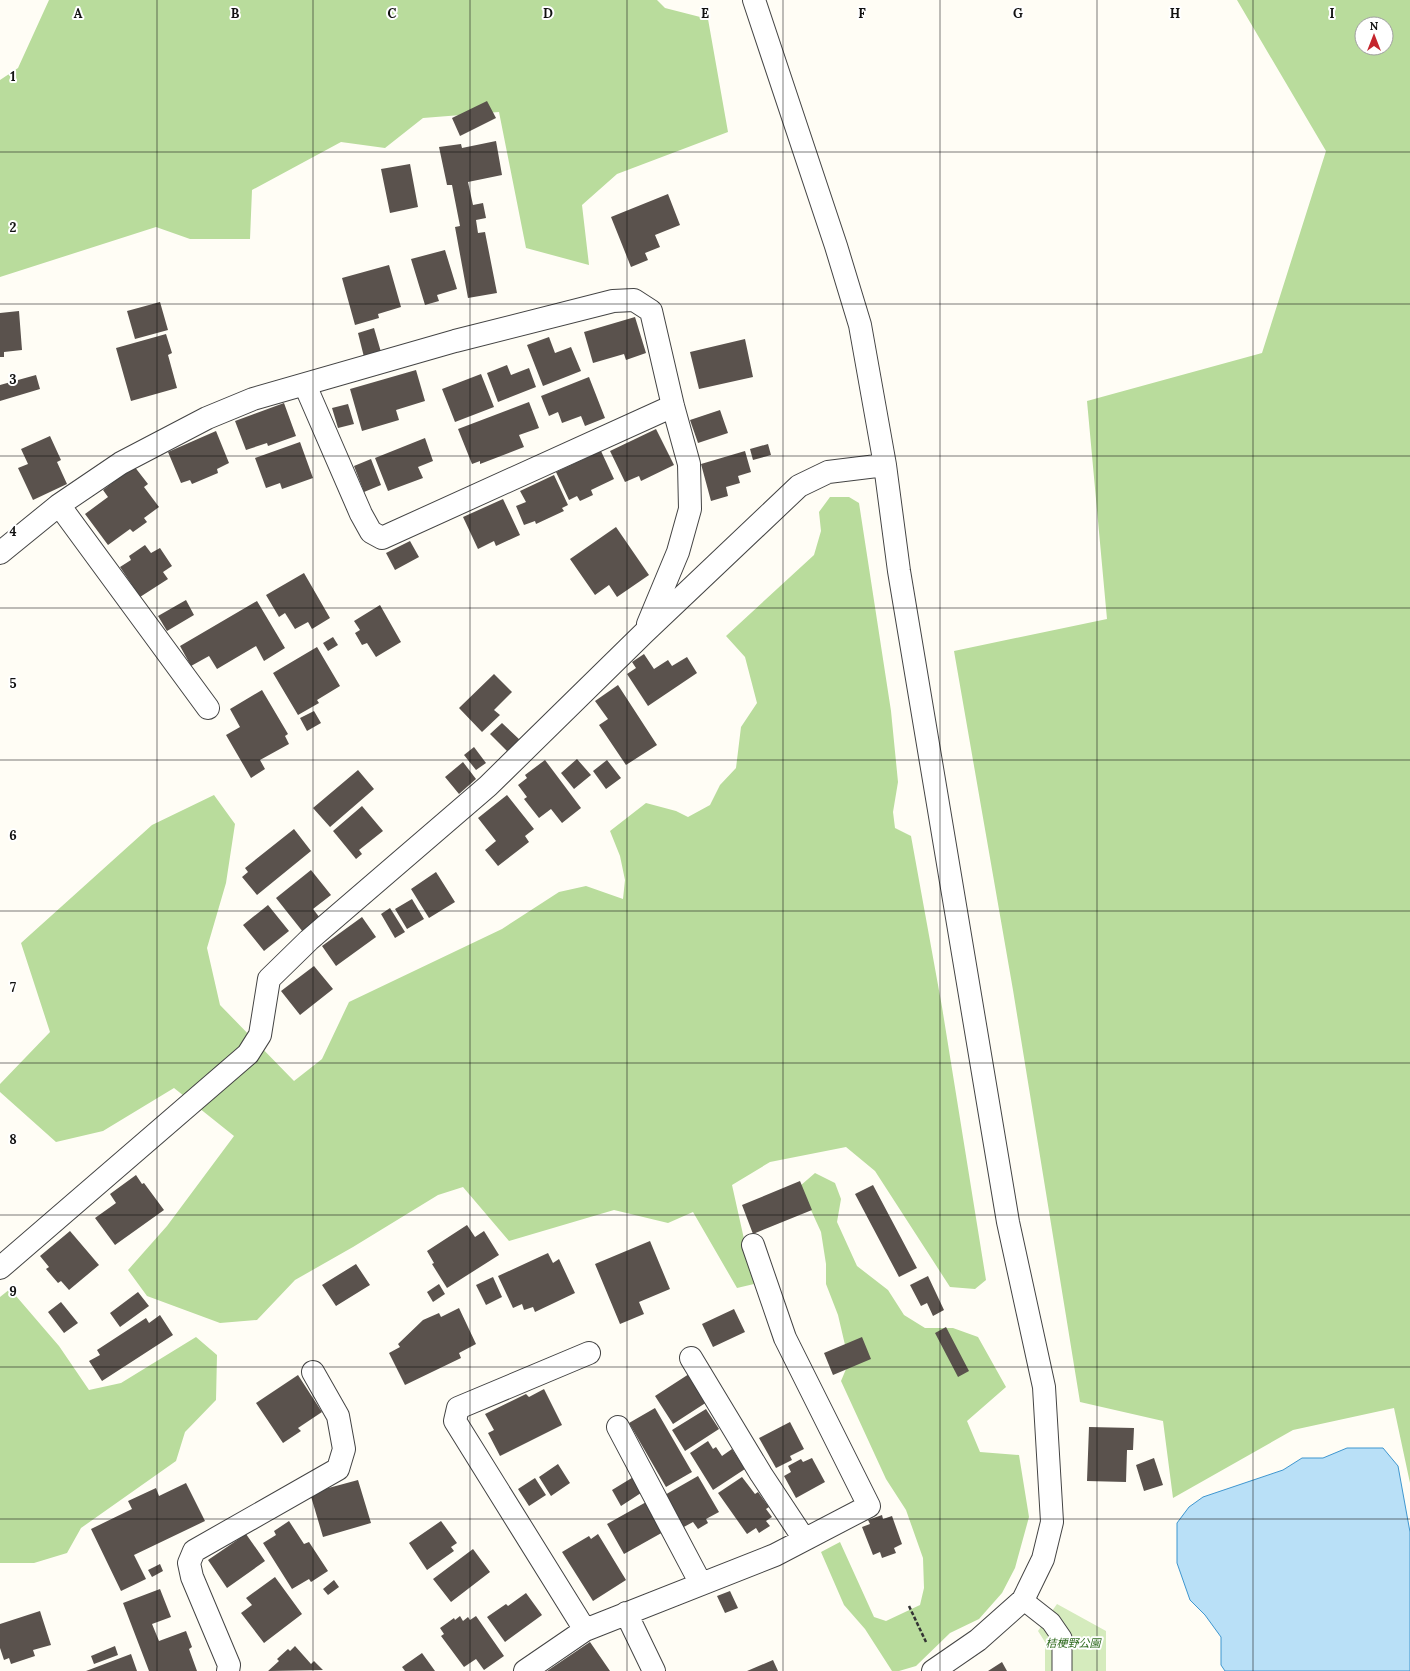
<svg xmlns="http://www.w3.org/2000/svg" width="1410" height="1671" viewBox="0 0 1410 1671" font-family="Lora,'Noto Sans JP',serif">
  <style>
    .green { fill: #d5ebbd }
    .forest { fill: #b9dc9c; fill-rule: evenodd }
    .water { fill: #b9e0f7; stroke: #3f96cf }
    .building { fill: #5a524d }
    .lines { fill: none; stroke-linecap: round; stroke-linejoin: round }
    .lane-casing { stroke: #444; stroke-width: 21 }
    .street-casing { stroke: #444; stroke-width: 24 }
    .path { stroke: #333; stroke-width: 2.5; stroke-dasharray: 4 2; stroke-linecap: butt }
    .lane { stroke: #fff; stroke-width: 19 }
    .street { stroke: #fff; stroke-width: 22 }
    .grid { fill: none; stroke: #111; stroke-width: 1; stroke-opacity: 0.55 }
    .labels { text-anchor: middle; dominant-baseline: central; stroke-width: 4; stroke-linejoin: round; paint-order: stroke }
    .park-label { font-size: 11px; font-style: italic; fill: #2f6b1f; stroke: #fff }
    .grid-label { font-size: 13px; text-anchor: middle; font-weight: bold; fill: #111; stroke: #fff; stroke-width: 4; stroke-linejoin: round; paint-order: stroke }
  </style>
  <rect width="100%" height="100%" fill="#fffdf5"/>
  <!-- green -->
  <path class="green" d="M1057,1604L1106,1631V1671H1045V1642L1038,1631Z"/>
  <!-- forest -->
  <path class="forest" d="M49,0H657L665,8L708,19L728,132L617,174L582,205L589,265L526,248L499,112L423,118L385,148L341,142L252,190L250,239H190L156,227L0,277V80L18,68Z
    M1237,0H1410V1483L1394,1408L1293,1430L1173,1498L1163,1421L1080,1402L1013,990L954,651L1107,619L1087,401L1262,353L1326,151ZM1362,24H1386V48H1362Z
    M830,497H849L859,503L891,711L898,782L893,812L895,828L911,836L942,1007L986,1280L975,1289L950,1287L875,1171L846,1147L770,1162L732,1185L754,1284L737,1288L693,1212L668,1223L614,1210L509,1241L463,1187L438,1195L353,1247L295,1280L257,1320L220,1323L147,1296L128,1270L167,1226L234,1136L174,1088L103,1131L56,1142L0,1092V1084L50,1032L21,943L152,825L214,795L235,824L226,883L207,948L220,1005L294,1081L322,1059L349,1002L502,929L559,892L586,886L623,899L625,880L620,856L610,831L646,803L676,811L688,817L710,805L720,785L736,768L741,727L757,703L745,657L726,636L814,555L821,531L819,512Z
    M815,1173L835,1183L841,1199L837,1222L857,1266L888,1290L904,1315L925,1328H953L978,1337L1006,1387L967,1421L980,1452L1019,1455L1029,1517L1015,1568L1002,1593L979,1619L950,1633L916,1666L899,1671H892L865,1629L844,1605L821,1552L840,1542L874,1617L886,1621L920,1605L924,1588L923,1558L906,1510L886,1479L841,1381L849,1362L838,1315L826,1284V1264L821,1232L800,1186Z
    M10,1289L59,1346L89,1390L121,1383L196,1337L217,1355L216,1400L185,1432L176,1461L81,1528L67,1553L34,1563H0V1297Z"/>
  <!-- water -->
  <path class="water" d="M1347,1448H1383L1398,1466L1410,1532V1671H1225L1221,1665V1637L1205,1615L1190,1600L1177,1563V1523L1189,1507L1203,1497L1283,1470L1302,1458H1323Z"/>
  <!-- building -->
  <path class="building" d="M487,101L496,118L460,136L452,118Z
    M496,141L502,175L468,182L473,205L483,203L486,218L476,220L478,233L485,232L497,293L468,298L455,227L460,226L452,185H447L439,147L461,144L462,148Z
    M410,164L418,207L390,213L381,169Z
    M668,194L680,225L655,235L660,247L645,253L648,260L631,267L611,217Z
    M445,250L457,289L437,295L439,301L425,305L411,259Z
    M389,265L401,307L378,314L379,318L355,325L342,278Z
    M160,302L168,330L135,339L127,311Z
    M19,311L22,350L4,352V357H0V313Z
    M635,317L646,353L626,360L624,354L593,363L584,332Z
    M374,328L381,352L364,357L358,333Z
    M166,334L172,353L168,355L177,388L131,401L116,348Z
    M549,337L555,353L571,347L581,371L543,386L527,345Z
    M745,339L753,377L699,389L690,352Z
    M507,365L511,375L529,368L536,387L498,402L487,373Z
    M416,370L425,401L396,410L399,420L362,431L350,389Z
    M481,374L494,407L455,422L442,389Z
    M36,375L40,389L0,401V385Z
    M589,377L605,418L585,426L581,416L562,423L558,412L549,416L541,396Z
    M529,402L539,428L519,435L524,447L480,464V461L472,464L458,429Z
    M284,403L296,436L268,446L267,443L246,450L235,421Z
    M348,404L354,424L338,428L332,408Z
    M720,410L728,433L698,443L690,420Z
    M656,429L674,465L641,481L639,476L625,482L610,451Z
    M216,431L229,463L217,469L218,473L192,484L190,480L181,483L168,452Z
    M50,436L61,460L57,462L67,484L33,500L18,468L28,464L21,449Z
    M425,438L433,461L418,467L423,478L388,491L375,458Z
    M300,442L313,478L282,489L280,483L266,488L255,458Z
    M768,444L771,455L753,460L750,449Z
    M601,451L614,479L591,490L593,495L580,501L577,496L569,500L556,472Z
    M745,451L751,472L738,476L740,483L726,487L728,496L711,501L701,464Z
    M371,459L381,485L364,492L354,466Z
    M134,466L148,484L144,487L159,507L144,518L147,522L133,532L130,529L108,545L85,514L108,497L103,490Z
    M554,475L568,505L562,508L564,511L536,524L535,521L524,525L516,506L526,502L520,491Z
    M503,499L520,535L496,546L494,541L478,549L463,517Z
    M616,527L649,575L617,597L609,585L595,595L570,559Z
    M410,541L419,557L395,570L386,553Z
    M145,545L151,553L160,548L172,566L163,572L168,579L140,597L120,567L131,560L129,556Z
    M304,573L330,618L312,629L308,622L295,629L285,613L279,617L266,595Z
    M186,600L194,615L167,631L158,616Z
    M257,601L285,648L264,661L256,646L217,669L209,656L191,666L180,646Z
    M380,605L401,642L376,657L367,643L362,645L355,633L360,630L354,621Z
    M333,637L338,645L328,651L323,643Z
    M317,647L340,686L317,700L319,703L298,715L273,673Z
    M644,654L654,669L668,660L672,666L687,657L697,673L648,706L627,674L636,668L632,662Z
    M494,674L512,692L494,710L500,715L482,732L459,708Z
    M618,685L657,745L626,765L599,725L608,719L595,701Z
    M262,690L288,734L285,736L289,744L260,760L265,769L251,778L226,735L240,727L230,709Z
    M314,711L321,723L307,731L300,718Z
    M502,723L520,740L508,752L490,734Z
    M474,747L486,763L476,770L464,755Z
    M577,759L591,775L574,789L561,773Z
    M545,760L581,808L562,823L551,809L539,818L524,799L527,797L518,785L527,778L525,775Z
    M607,760L621,778L606,789L593,771Z
    M463,762L476,779L459,794L445,777Z
    M358,770L374,789L330,827L313,808Z
    M507,795L534,829L525,836L529,842L498,866L485,850L496,841L478,818Z
    M362,806L383,831L359,850L362,854L356,859L333,831Z
    M294,829L311,851L257,895L242,877L248,872L245,868Z
    M311,870L331,895L313,909L320,918L303,932L276,898Z
    M436,872L455,902L429,918L411,889Z
    M412,899L424,919L407,929L395,909Z
    M268,905L289,931L264,951L243,925Z
    M390,908L405,932L395,938L381,914Z
    M362,917L376,937L336,966L322,946Z
    M314,966L333,989L300,1015L281,991Z
    M136,1175L142,1184L144,1183L164,1210L115,1245L95,1218L116,1203L110,1194Z
    M800,1181L812,1210L753,1234L742,1205Z
    M873,1185L917,1268L899,1277L855,1194Z
    M467,1225L475,1237L484,1231L499,1255L447,1288L432,1264L434,1263L427,1251Z
    M70,1231L99,1265L69,1290L61,1281L58,1283L46,1269L49,1267L40,1256Z
    M650,1241L670,1289L639,1302L644,1314L620,1324L595,1264Z
    M548,1253L553,1263L559,1259L575,1293L535,1312L533,1307L524,1310L522,1304L513,1308L498,1276Z
    M356,1264L370,1285L336,1306L322,1285Z
    M928,1276L944,1310L933,1316L927,1303L921,1306L910,1285Z
    M493,1277L502,1297L486,1305L476,1285Z
    M439,1284L445,1294L433,1302L427,1292Z
    M138,1292L149,1306L120,1327L110,1313Z
    M61,1302L78,1323L64,1333L48,1312Z
    M459,1308L476,1344L459,1353L461,1358L405,1385L389,1353L400,1347L398,1344L423,1320L439,1313L441,1317Z
    M734,1309L745,1332L713,1347L702,1324Z
    M160,1315L173,1335L102,1381L89,1361L100,1355L97,1350L146,1318L149,1323Z
    M946,1327L969,1371L958,1377L935,1333Z
    M862,1337L871,1359L833,1375L824,1353Z
    M689,1374L707,1402L673,1424L655,1396Z
    M298,1375L322,1412L298,1428L301,1431L283,1443L256,1403Z
    M544,1389L562,1425L500,1456L488,1433L494,1430L485,1414L526,1394L529,1397Z
    M655,1408L692,1472L666,1487L629,1423Z
    M706,1409L719,1429L685,1451L672,1430Z
    M790,1422L804,1449L790,1456L792,1460L776,1468L759,1438Z
    M1089,1427L1134,1428L1133,1450H1127L1126,1482L1087,1481Z
    M708,1441L713,1449L716,1447L722,1456L732,1449L745,1469L713,1490L690,1453Z
    M812,1458L825,1482L796,1498L784,1476L791,1472L788,1466L801,1459L803,1462Z
    M1154,1458L1163,1485L1144,1491L1136,1465Z
    M558,1464L570,1483L551,1496L539,1477Z
    M635,1476L644,1491L621,1506L612,1490Z
    M698,1476L719,1512L706,1519L708,1523L698,1529L693,1522L682,1528L663,1496Z
    M742,1477L755,1494L758,1492L769,1507L766,1509L772,1517L766,1521L770,1526L759,1533L756,1528L747,1534L718,1493Z
    M535,1478L546,1495L529,1506L518,1489Z
    M358,1480L371,1523L323,1537L310,1493Z
    M186,1483L205,1521L134,1555L146,1579L121,1591L91,1529L132,1509L128,1501L156,1488L159,1496Z
    M648,1501L665,1531L624,1554L607,1524Z
    M882,1515L883,1519L892,1516L902,1544L894,1548L896,1553L882,1558L880,1552L873,1555L862,1527L870,1524L868,1520Z
    M289,1521L304,1544L309,1542L328,1571L311,1582L309,1579L292,1589L263,1543L276,1535L274,1531Z
    M441,1521L457,1543L451,1547L454,1551L427,1570L409,1543Z
    M246,1534L265,1561L227,1588L208,1560Z
    M598,1534L626,1580L593,1601L562,1552L589,1536L591,1539Z
    M473,1549L490,1572L451,1602L433,1579Z
    M160,1564L163,1571L152,1577L148,1570Z
    M275,1577L302,1614L264,1643L241,1613L252,1605L246,1598Z
    M334,1580L339,1587L328,1595L323,1589Z
    M160,1589L171,1617L152,1624L159,1641L186,1631L192,1647L189,1649L197,1671H149L123,1603Z
    M730,1591L738,1608L725,1613L717,1596Z
    M526,1593L542,1615L505,1642L487,1617L506,1604L508,1606Z
    M40,1611L51,1645L33,1650L35,1656L11,1664L9,1658L4,1660L0,1648V1624Z
    M460,1616L463,1621L468,1617L470,1620L476,1616L504,1656L484,1670L476,1659L464,1667L441,1636L444,1634L440,1628L454,1618L455,1620Z
    M590,1642L610,1671H547Z
    M115,1646L118,1655L94,1664L91,1656Z
    M295,1646L311,1664L314,1661L323,1670L268,1671L279,1661L277,1659L288,1649L290,1651Z
    M422,1653L435,1671H405L402,1667Z
    M131,1654L137,1671H86Z
    M773,1660L778,1671H747Z
    M1002,1662L1007,1671H988Z"/>
  <g class="lines">
    <!-- lane casing -->
    <g class="lane-casing">
      <path id="lane" d="M1023,1600L1051,1622L1062,1638V1671"/>
    </g>
    <!-- street casing -->
    <g class="street-casing">
      <path id="street" d="M754,0L836,246L860,325L885,465L899,571L1008,1222L1044,1387L1052,1522L1043,1559L1023,1600L978,1640L933,1671
        M305,385L361,514L371,532L382,538L673,406
        M59,505L208,708
        M0,553L59,505L121,463L207,418L253,399L455,341L613,301L634,300L651,311L673,406L689,464L690,509L678,552L648,624
        M0,1268L248,1054L260,1035L269,979L309,940L488,786L644,633L799,486L828,472L885,465
        M691,1358L761,1474L804,1539
        M618,1427L701,1584
        M626,1613L654,1671
        M585,1630L455,1421L458,1408L589,1353
        M228,1671L229,1665L192,1577L189,1563L194,1551L338,1469L344,1449L338,1416L313,1372
        M525,1671L585,1630L775,1555L869,1506L785,1338L753,1245"/>
    </g>
    <!-- path -->
    <path class="path" d="M909,1606L926,1642"/>
    <!-- lane -->
    <use href="#lane" class="lane"/>
    <!-- street -->
    <use href="#street" class="street"/>
  </g>
  <!-- grid -->
  <path class="grid" d="M157,0V1671M313,0V1671M470,0V1671M627,0V1671M783,0V1671M940,0V1671M1097,0V1671M1253,0V1671M0,152H1410M0,304H1410M0,456H1410M0,608H1410M0,760H1410M0,911H1410M0,1063H1410M0,1215H1410M0,1367H1410M0,1519H1410"/>
  <g class="labels">
    <!-- park labels -->
    <g class="park-label">
      <text x="1073" y="1643">桔梗野公園</text>
    </g>
  </g>
  <g class="grid-label">
    <text x="78" y="18">A</text>
    <text x="235" y="18">B</text>
    <text x="392" y="18">C</text>
    <text x="548" y="18">D</text>
    <text x="705" y="18">E</text>
    <text x="862" y="18">F</text>
    <text x="1018" y="18">G</text>
    <text x="1175" y="18">H</text>
    <text x="1332" y="18">I</text>
    <text x="13" y="81">1</text>
    <text x="13" y="232">2</text>
    <text x="13" y="384">3</text>
    <text x="13" y="536">4</text>
    <text x="13" y="688">5</text>
    <text x="13" y="840">6</text>
    <text x="13" y="992">7</text>
    <text x="13" y="1144">8</text>
    <text x="13" y="1296">9</text>
  </g>
  <!-- north arrow -->
  <g transform="translate(1374 36)"><circle r="19" fill="#ffffff" stroke="#a0a0a0"/>
  <path d="M0-3L7 15L0 10L-7 15Z" fill="#c4262e"/>
  <text y="-6" font-size="11" font-weight="bold" text-anchor="middle" fill="#111111">N</text>
  </g>
</svg>
